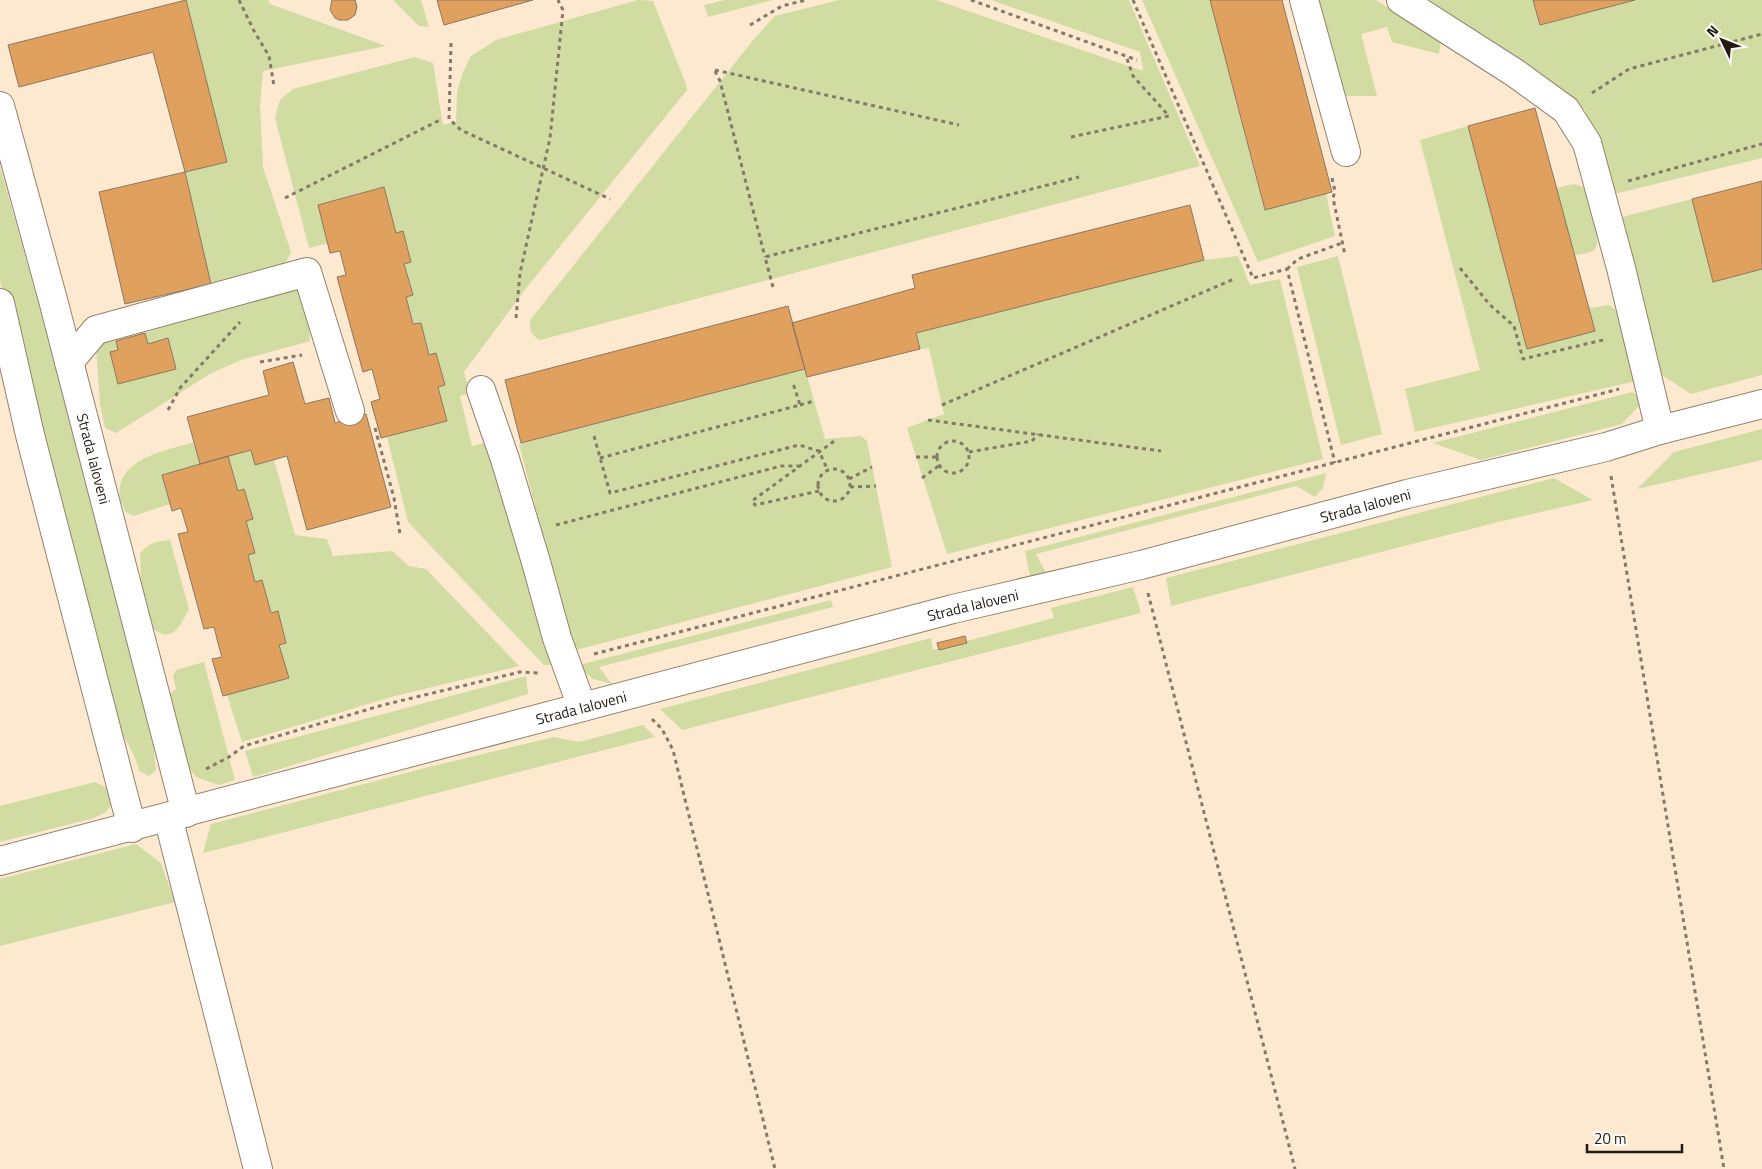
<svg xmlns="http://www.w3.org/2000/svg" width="1762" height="1169" viewBox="0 0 1762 1169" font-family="'Titillium Web',sans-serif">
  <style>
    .green { fill: #d1dca2 }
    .building { fill: #e0a15f; stroke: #8b7662 }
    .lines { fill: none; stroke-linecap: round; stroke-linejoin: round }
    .minor-casing { stroke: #93826b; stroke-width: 30 }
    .path { stroke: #857969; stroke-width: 3; stroke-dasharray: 4 4; stroke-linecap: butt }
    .minor { stroke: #fff; stroke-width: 28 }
    .labels { text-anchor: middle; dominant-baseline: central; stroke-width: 4.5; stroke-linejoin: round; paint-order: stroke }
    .street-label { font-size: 15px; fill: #211b12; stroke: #fdf9f4 }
  </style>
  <rect width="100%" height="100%" fill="#fde9d0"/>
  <!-- green -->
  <path class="green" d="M186,0H268L270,4L386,46L263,71L260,105L263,167L291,252L284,266L211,284L185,172L227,162Z
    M393,0H421L429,27L419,26Z
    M638,0L653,1L686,84L687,90L527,287L464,372L470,393L460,396L472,446L489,442L554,665H544L408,522L387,437L447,421L438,387L445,385L436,354L429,355L421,323L413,324L406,297L413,295L404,264L411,262L403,232L396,233L384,187L318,205L328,243L309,248L275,118L280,100L293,89L415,57L433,63L443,125L456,122L457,92L463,72L471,56L496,40Z
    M725,0H773L708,17L704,5Z
    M839,0H936L1143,71L1140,52L991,0H1129L1200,166L540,340C530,335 530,329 530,320L754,39L775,16Z
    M1142,0H1210L1264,209L1326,193L1335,236L1258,262Z
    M1316,0H1376L1441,41L1439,54L1392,42L1387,27L1361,34L1377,96H1345Z
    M1419,0H1533L1540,25L1635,0H1762V158L1610,195L1585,110L1518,61Z
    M1468,126L1527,349L1594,331L1589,308L1609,305L1617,311L1636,381L1415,432L1405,389L1480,370L1420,140Z
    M0,167C55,358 105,550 153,742L156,770L149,776L139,771C135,752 123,736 114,719L7,311L0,280Z
    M1573,184C1579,185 1583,186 1587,192C1591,199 1600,240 1596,247C1593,254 1581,254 1574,255L1556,188Z
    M1692,199L1713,282L1762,269V375L1691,394L1654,370L1614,219Z
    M1238,256L1250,285L1280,279L1323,459L947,554L907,428L944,414L929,348L920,349L916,333L1204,260Z
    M1338,256L1382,434L1341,445L1297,267Z
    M289,286C293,287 297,288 300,292C306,301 310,329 310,341L241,360L210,374L116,433L105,428L100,404L96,347L114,335L118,350L110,353L118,384L176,369L168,338L148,344L145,333Z
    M805,369L825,439L861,436L867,441L892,567L576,650L552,571L519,444Z
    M1632,392L1639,396L1640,405L1622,424L1481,460L1433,443Z
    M1762,429V460L1637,489L1674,452Z
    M194,442L200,464L162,475L170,504L133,516L126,512C124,508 121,503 120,498C115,458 166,451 194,442Z
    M251,450L255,465L274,460L295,535L327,539L333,556L392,551L409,566L426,569L519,666L391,697L242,742L227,695L288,677L279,645L286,642L278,612L271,613L262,580L255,582L248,555L246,521L252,519L244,489L238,491L228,456Z
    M1326,473L1323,488L1315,497L1296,486L1036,554L1046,573L1030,577L1025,551Z
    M1554,478L1593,500L1498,522L1171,606L1166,578Z
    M170,540L189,609C185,616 182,624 177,629C166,642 149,629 146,616C141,598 141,573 140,554C148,543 157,541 170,540Z
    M1133,587L1141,613L682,730L660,709L931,638L933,650L1054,618L1051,608Z
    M831,600L833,607L599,667L612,684L593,679L580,669L579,665Z
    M204,662L235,780L219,785L196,777L187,765L169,694L176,689L173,677L176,670Z
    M526,676L528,694L253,777L245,751Z
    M643,725L655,737L203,853L211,824L429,767L554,737L579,742Z
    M95,782L109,789L113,803L106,812L94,818L0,842V806Z
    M136,844L161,863L175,902L0,946V879Z"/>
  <!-- building -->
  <path class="building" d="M186,0L227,162L185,172L153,52L19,87L8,45Z
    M332,0H355L357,6L355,15L348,20H339L335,18L330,10Z
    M437,0H533L444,25Z
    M1210,0H1282L1332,192L1265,210Z
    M1533,0H1635L1540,25Z
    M1535,108L1595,331L1527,349L1468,126Z
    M185,172L211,284L125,304L99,192Z
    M1762,181V269L1713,282L1692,199Z
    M384,187L396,233L403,231L411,262L404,264L413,295L406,297L413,324L421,323L429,355L436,353L445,385L438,387L447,421L381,438L371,402L380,399L372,369L363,372L337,277L346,275L340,251L330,253L318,205Z
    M1190,205L1204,260L916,333L920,349L807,377L792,323L915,288L912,275Z
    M788,306L805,369L521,443L505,380Z
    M145,333L148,344L168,338L176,369L118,384L110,352L118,350L116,341Z
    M293,362L305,404L329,398L335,423L366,414L391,507L307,530L287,456L255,465L251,450L200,464L187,417L269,395L263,371Z
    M228,456L238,491L244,489L253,519L246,521L255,553L248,555L255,582L262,580L271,613L278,611L286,643L279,645L289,678L223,696L212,659L222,657L218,643L214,627L204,629L178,534L188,532L181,508L172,511L162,475Z
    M965,636L967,643L939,650L937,643Z"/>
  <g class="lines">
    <!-- minor casing -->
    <g class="minor-casing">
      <g id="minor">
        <path d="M1304,0L1346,152"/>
        <path d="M1401,0L1515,73L1566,110L1587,143L1621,268L1660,430"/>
        <path id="s1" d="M0,106L53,300L186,813"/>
        <path d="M0,303L30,435L132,828"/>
        <path d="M69,362L96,330L307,272L350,411"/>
        <path d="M481,390L505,459L536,562L557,638L582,707"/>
        <path d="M168,817L258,1169"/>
        <path id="s2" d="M0,861L953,609L1141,565L1407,494L1606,447L1660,430L1762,404"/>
      </g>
    </g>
    <!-- path -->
    <path class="path" d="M239,0L254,31L269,56L274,86
      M971,0L1137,60
      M1133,0L1253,278L1287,269L1335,463
      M750,25L782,6L806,0
      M451,43L449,119L461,130L610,199
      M715,70L959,125
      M715,71L720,81L765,257
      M1592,93L1629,69L1762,34
      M1071,137L1169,116L1133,76L1126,56
      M1332,178L1335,191L1333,198L1345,255
      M1628,181L1762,144
      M285,198L442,119
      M1460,268L1490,305L1514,326L1523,359L1607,339
      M1287,269L1298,259L1342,243
      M773,287L765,257L1079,177
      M516,318L520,273L550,138L563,10L558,0
      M260,362L302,355
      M800,405L814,401
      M942,405L1234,279
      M168,410L180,388L240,322
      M928,420L1161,451
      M375,428L394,498L400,534
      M594,436L610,493L799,445L819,451L828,471
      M937 457a16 16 0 1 1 32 0a16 16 0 1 1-32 0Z
      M969,452L1032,441L1038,434
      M916,457H937
      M600,458L800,405L793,383
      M818 485a16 16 0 1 1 32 0a16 16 0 1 1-32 0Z
      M1611,476L1724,1169
      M922,478L940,465
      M849,479L872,467
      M850,487L876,486
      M819,491L755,505L752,501L837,439
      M556,525L781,466H800
      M1148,593L1295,1169
      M594,654L1619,389
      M652,719L662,729L673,750L775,1169
      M206,769L229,757L244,746L383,705L520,672L538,673"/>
    <!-- minor -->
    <use href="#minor" class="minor"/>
  </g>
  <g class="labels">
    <!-- street labels -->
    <g class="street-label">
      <text stroke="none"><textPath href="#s1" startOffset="365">Strada Ialoveni</textPath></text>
      <text stroke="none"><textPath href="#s2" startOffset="1411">Strada Ialoveni</textPath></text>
      <text stroke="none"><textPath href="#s2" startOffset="1006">Strada Ialoveni</textPath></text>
      <text stroke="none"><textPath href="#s2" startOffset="601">Strada Ialoveni</textPath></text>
    </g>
  </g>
  <!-- north arrow -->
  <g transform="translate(1722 40) rotate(313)" stroke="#fdf9f4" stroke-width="4" paint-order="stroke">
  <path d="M0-4L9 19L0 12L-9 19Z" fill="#211b12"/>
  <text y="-8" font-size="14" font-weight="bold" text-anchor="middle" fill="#211b12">N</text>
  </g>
  <!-- scale -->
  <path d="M1587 1144v8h95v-8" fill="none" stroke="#211b12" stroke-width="2.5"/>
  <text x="1594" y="1144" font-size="15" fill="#211b12" stroke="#fdf9f4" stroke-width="4" paint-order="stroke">20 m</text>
</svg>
